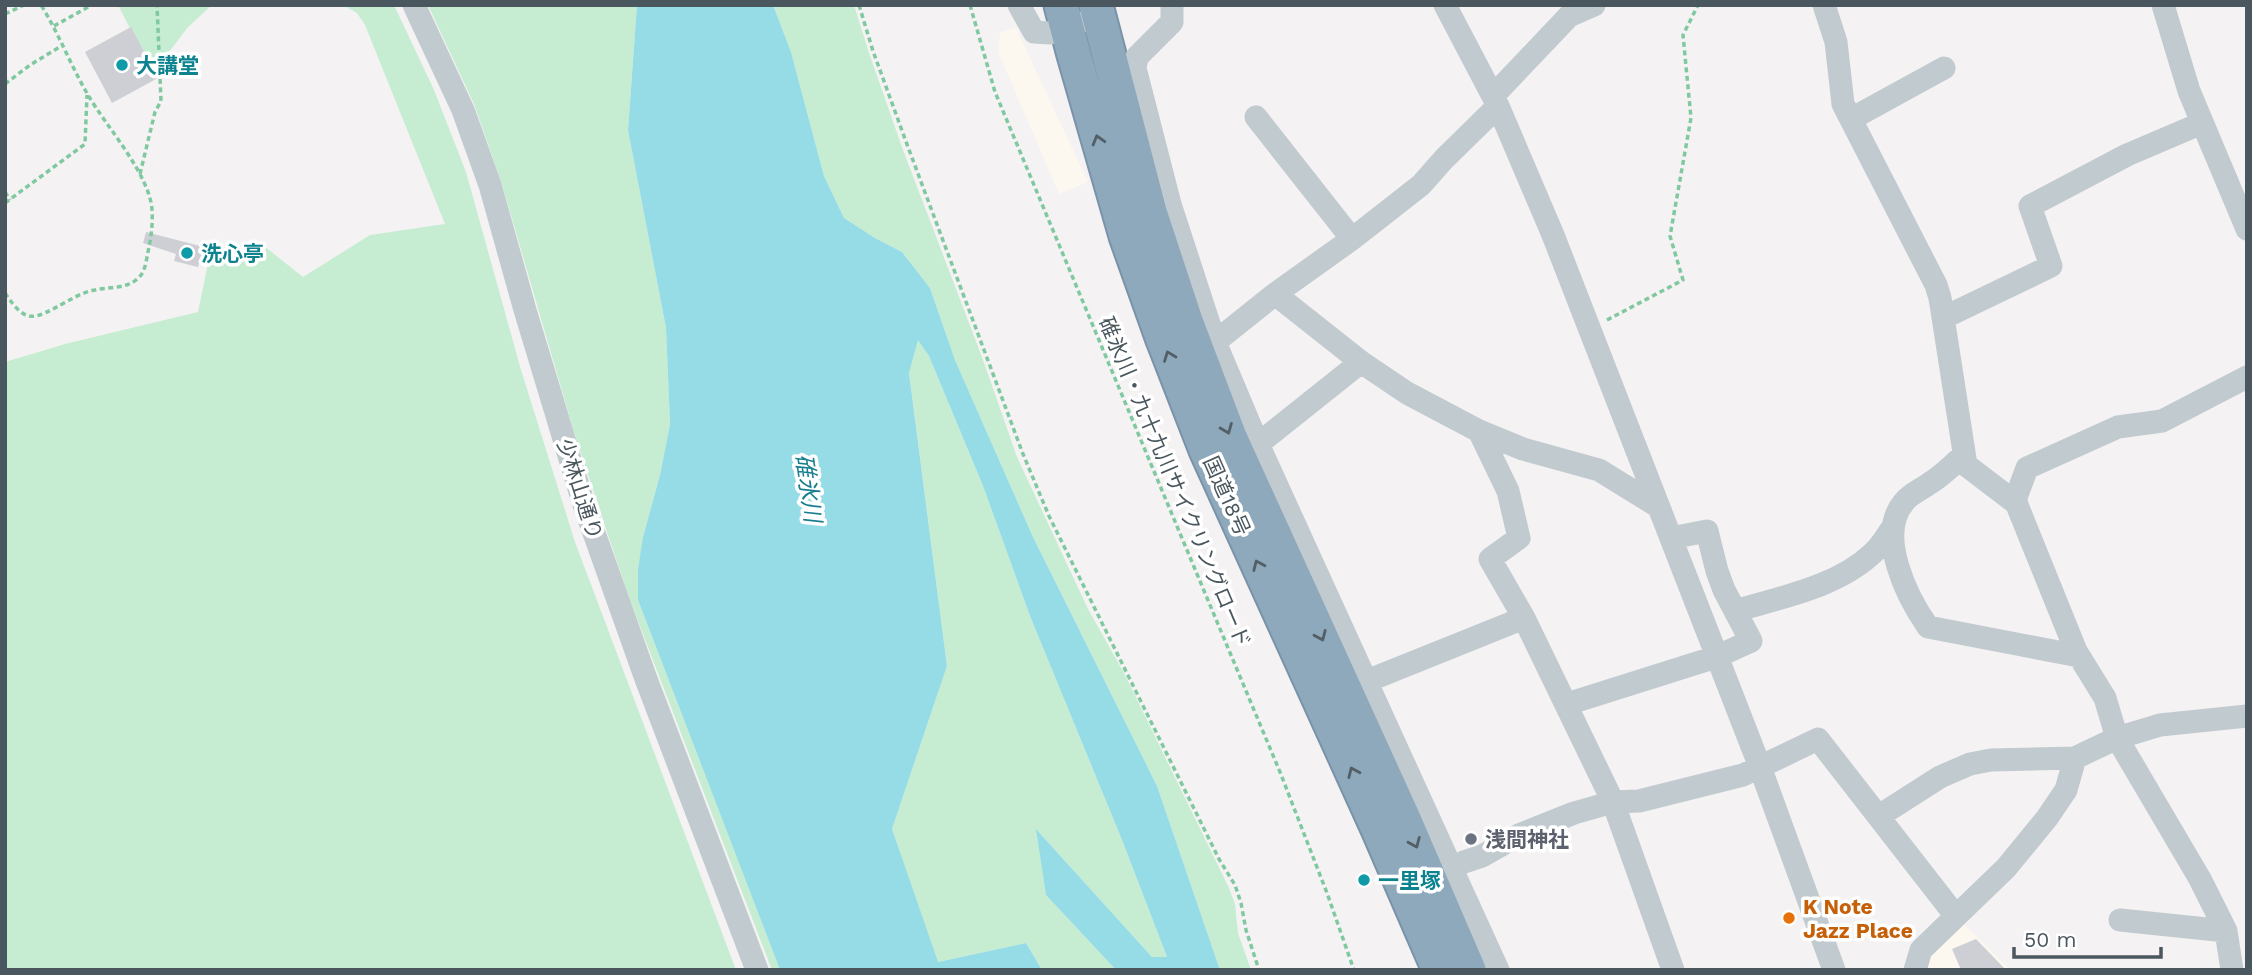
<svg xmlns="http://www.w3.org/2000/svg" width="2252" height="975" viewBox="0 0 2252 975" font-family="'Work Sans','Noto Sans JP',sans-serif">
  <style>
    .commercial { fill: #fcf7ef }
    .green { fill: #c6edd2 }
    .water { fill: #96dce6 }
    .building { fill: #cdcfd4 }
    .lines { fill: none; stroke-linecap: round; stroke-linejoin: round }
    .highway-casing { stroke: #7a93a8; stroke-width: 37 }
    .path { stroke: #80c9a0; stroke-width: 3.5; stroke-dasharray: 5 3.5; stroke-linecap: butt }
    .minor { stroke: #c1cacf; stroke-width: 23 }
    .highway { stroke: #8ea8bc; stroke-width: 33 }
    .oneway { stroke: #525f67 }
    .culture-dot { fill: #0f9aa8; stroke: #fff; stroke-width: 2.5 }
    .worship-dot { fill: #6b7280; stroke: #fff; stroke-width: 2.5 }
    .food-dot { fill: #e8710a; stroke: #fff; stroke-width: 2.5 }
    .labels { text-anchor: middle; dominant-baseline: central; stroke-width: 7; stroke-linejoin: round; paint-order: stroke }
    .culture-label { font-size: 21px; font-weight: bold; fill: #0d838f; stroke: #fff; text-anchor: start }
    .street-label { font-size: 21px; fill: #4b575e; stroke: #fff }
    .worship-label { font-size: 21px; font-weight: bold; fill: #5b616d; stroke: #fff; text-anchor: start }
    .food-label { font-size: 21px; font-weight: bold; fill: #c56008; stroke: #fff; text-anchor: start }
    .water-label { font-size: 23px; font-style: italic; fill: #177e8f; stroke: #fff }
  </style>
  <rect width="100%" height="100%" fill="#f4f2f3"/>
  <!-- commercial -->
  <path class="commercial" d="M1016,28L1088,182L1059,194L998,52L1000,32Z
    M1960,920L2010,970H1919Z"/>
  <!-- green -->
  <path class="green" d="M118,5H212L188,27L153,73Z
    M343,5H394L434,90L466,172L521,370L575,542L736,970H5V362L65,344L198,312L211,249L259,242L303,277L370,235L445,224L365,25L357,13Z
    M428,5H637L628,130L666,328L670,424L660,475L643,537L638,600L780,970H772L631,603L609,538L574,432L501,181L474,104Z
    M773,5H854L869,53L903,150L982,357L1017,457L1088,609L1124,673L1229,888L1235,904L1238,933L1251,970H1220L1157,786L1033,537L955,360L930,288L902,252L875,238L844,218L824,176L791,52Z
    M918,339L929,356L983,486L1030,616L1122,840L1167,957H1152L1037,830L1046,895L1116,970H1042L1026,943L938,962L933,952L892,829L947,666L909,372Z"/>
  <!-- water -->
  <path class="water" d="M637,5H773L791,52L824,176L844,218L875,238L902,252L930,288L955,360L1033,537L1157,786L1220,970H1116L1046,895L1036,829L1152,957H1167L1122,840L1030,616L983,486L929,356L918,340L909,373L947,666L892,829L938,962L1026,943L1042,970H780L638,600V570L643,537L660,475L670,424L666,328L628,130Z"/>
  <!-- building -->
  <path class="building" d="M131,27L158,78L112,103L85,52Z
    M146,232L204,247L198,267L174,261L176,254L143,243Z
    M1976,939L2006,970H1961L1952,949Z"/>
  <g class="lines">
    <!-- highway casing -->
    <g class="highway-casing">
      <path id="highway" d="M1061,5L1074,55L1126,236L1162,337L1206,450L1378,829L1439,970
        M1096,5L1150,212L1186,321L1230,437L1404,819L1469,970"/>
    </g>
    <!-- path -->
    <path class="path" d="M859,5L873,51L908,147L1023,454L1049,516L1219,859L1235,885L1241,903L1246,930L1259,970
      M970,5L995,92L1280,772L1327,893L1354,970
      M5,14L24,5
      M54,26L90,6
      M5,84L30,65L63,45
      M140,174L155,112L161,101L157,5
      M5,192L10,200
      M5,203L85,144L87,95
      M5,293C27,326 34,319 66,302C75,297 84,292 95,290C107,287 125,289 136,280C145,274 146,262 148,252C151,238 153,224 152,210C150,175 106,126 88,95C71,66 59,34 41,5
      M1607,320L1683,280L1670,236L1691,118L1683,35L1698,5"/>
    <!-- minor -->
    <path class="minor" d="M414,5L463,110L490,185L525,310L583,502L646,679L757,970
      M1019,5L1034,32L1050,33L1078,23
      M1172,5V22L1137,57L1135,68L1170,204L1215,342L1258,444L1498,970
      M1445,5L1498,106L1553,235L1760,767L1834,970
      M1824,5L1836,42L1843,104L1936,285L1940,298L1966,465L2017,504
      M2163,5L2189,91L2247,229
      M1493,96L1569,16L1594,5
      M1256,117L1352,239
      M1851,119L1944,68
      M1275,294L1361,362L1407,393L1479,431L1523,449L1599,470L1659,507
      M1943,318L2051,266L2030,206L2127,155L2202,123
      M1215,342L1275,294L1352,239L1421,185L1444,159L1498,106
      M1479,431L1508,491L1519,538L1490,559L1524,618L1613,802L1673,970
      M1258,444L1361,362
      M1963,456C1952,465 1942,476 1930,483C1921,490 1911,493 1904,502C1876,535 1907,597 1928,627L2079,656
      M1735,611C1782,597 1837,587 1873,553C1881,546 1887,535 1893,527
      M1367,681L1524,618
      M1567,704L1716,657L1751,641L1724,590L1717,571L1707,531L1671,538
      M1879,816L1940,777L1970,764L1991,760L2075,758L2117,738L2160,725L2247,716
      M1453,868L1464,862L1482,856L1519,835L1574,813L1613,802L1639,801L1743,775L1818,739L1955,915
      M2120,920L2226,931
      M1915,970L1921,950L2006,868L2047,818L2066,790L2075,758
      M2232,970L2226,931L2200,879L2117,738L2105,698L2076,651L2015,500L2027,468L2118,427L2162,421L2247,377"/>
    <!-- highway -->
    <use href="#highway" class="highway"/>
  </g>
  <!-- one-way arrows -->
  <defs><path id="oneway-chevron" d="M-2-3.5L2.5 0L-2 3.5" fill="none" stroke-width="1.6" stroke-linecap="round" stroke-linejoin="round" transform="scale(1.75)"/></defs>
  <g class="oneway">
    <use href="#oneway-chevron" transform="translate(1098 140) rotate(-106)"/>
    <use href="#oneway-chevron" transform="translate(1169 356) rotate(-111)"/>
    <use href="#oneway-chevron" transform="translate(1227 429) rotate(68)"/>
    <use href="#oneway-chevron" transform="translate(1258 565) rotate(-114)"/>
    <use href="#oneway-chevron" transform="translate(1321 636) rotate(66)"/>
    <use href="#oneway-chevron" transform="translate(1353 772) rotate(-114)"/>
    <use href="#oneway-chevron" transform="translate(1415 843) rotate(67)"/>
  </g>
  <!-- markers -->
  <g class="culture-dot">
    <circle cx="122" cy="65" r="7"/>
    <circle cx="187" cy="253" r="7"/>
    <circle cx="1364" cy="880" r="7"/>
  </g>
  <circle class="worship-dot" cx="1471" cy="839" r="7"/>
  <circle class="food-dot" cx="1789" cy="918" r="7"/>
  <g class="labels">
    <!-- culture labels -->
    <g class="culture-label">
      <text x="136" y="65">大講堂</text>
      <text x="201" y="253">洗心亭</text>
      <text x="1378" y="880">一里塚</text>
    </g>
    <!-- street labels -->
    <g class="street-label">
      <text transform="translate(1175 482) rotate(67)">碓氷川・九十九川サイクリングロード</text>
      <text transform="translate(580 489) rotate(72)">少林山通り</text>
      <text transform="translate(1227 496) rotate(66)">国道18号</text>
    </g>
    <!-- worship labels -->
    <g class="worship-label">
      <text x="1485" y="839">浅間神社</text>
    </g>
    <!-- food labels -->
    <g class="food-label">
      <text x="1803" y="906">K Note<tspan x="1803" dy="24">Jazz Place</tspan></text>
    </g>
    <!-- water labels -->
    <g class="water-label">
      <text transform="translate(808 488) rotate(82)">碓氷川</text>
    </g>
  </g>
  <!-- border -->
  <rect width="2252" height="975" fill="none" stroke="#4b575e" stroke-width="14"/>
  <!-- scale -->
  <path d="M2014 947v10h147v-10" fill="none" stroke="#4b575e" stroke-width="3.5"/>
  <text x="2024" y="947" font-size="21" fill="#4b575e" stroke="#ffffff" stroke-width="5" paint-order="stroke">50 m</text>
</svg>
